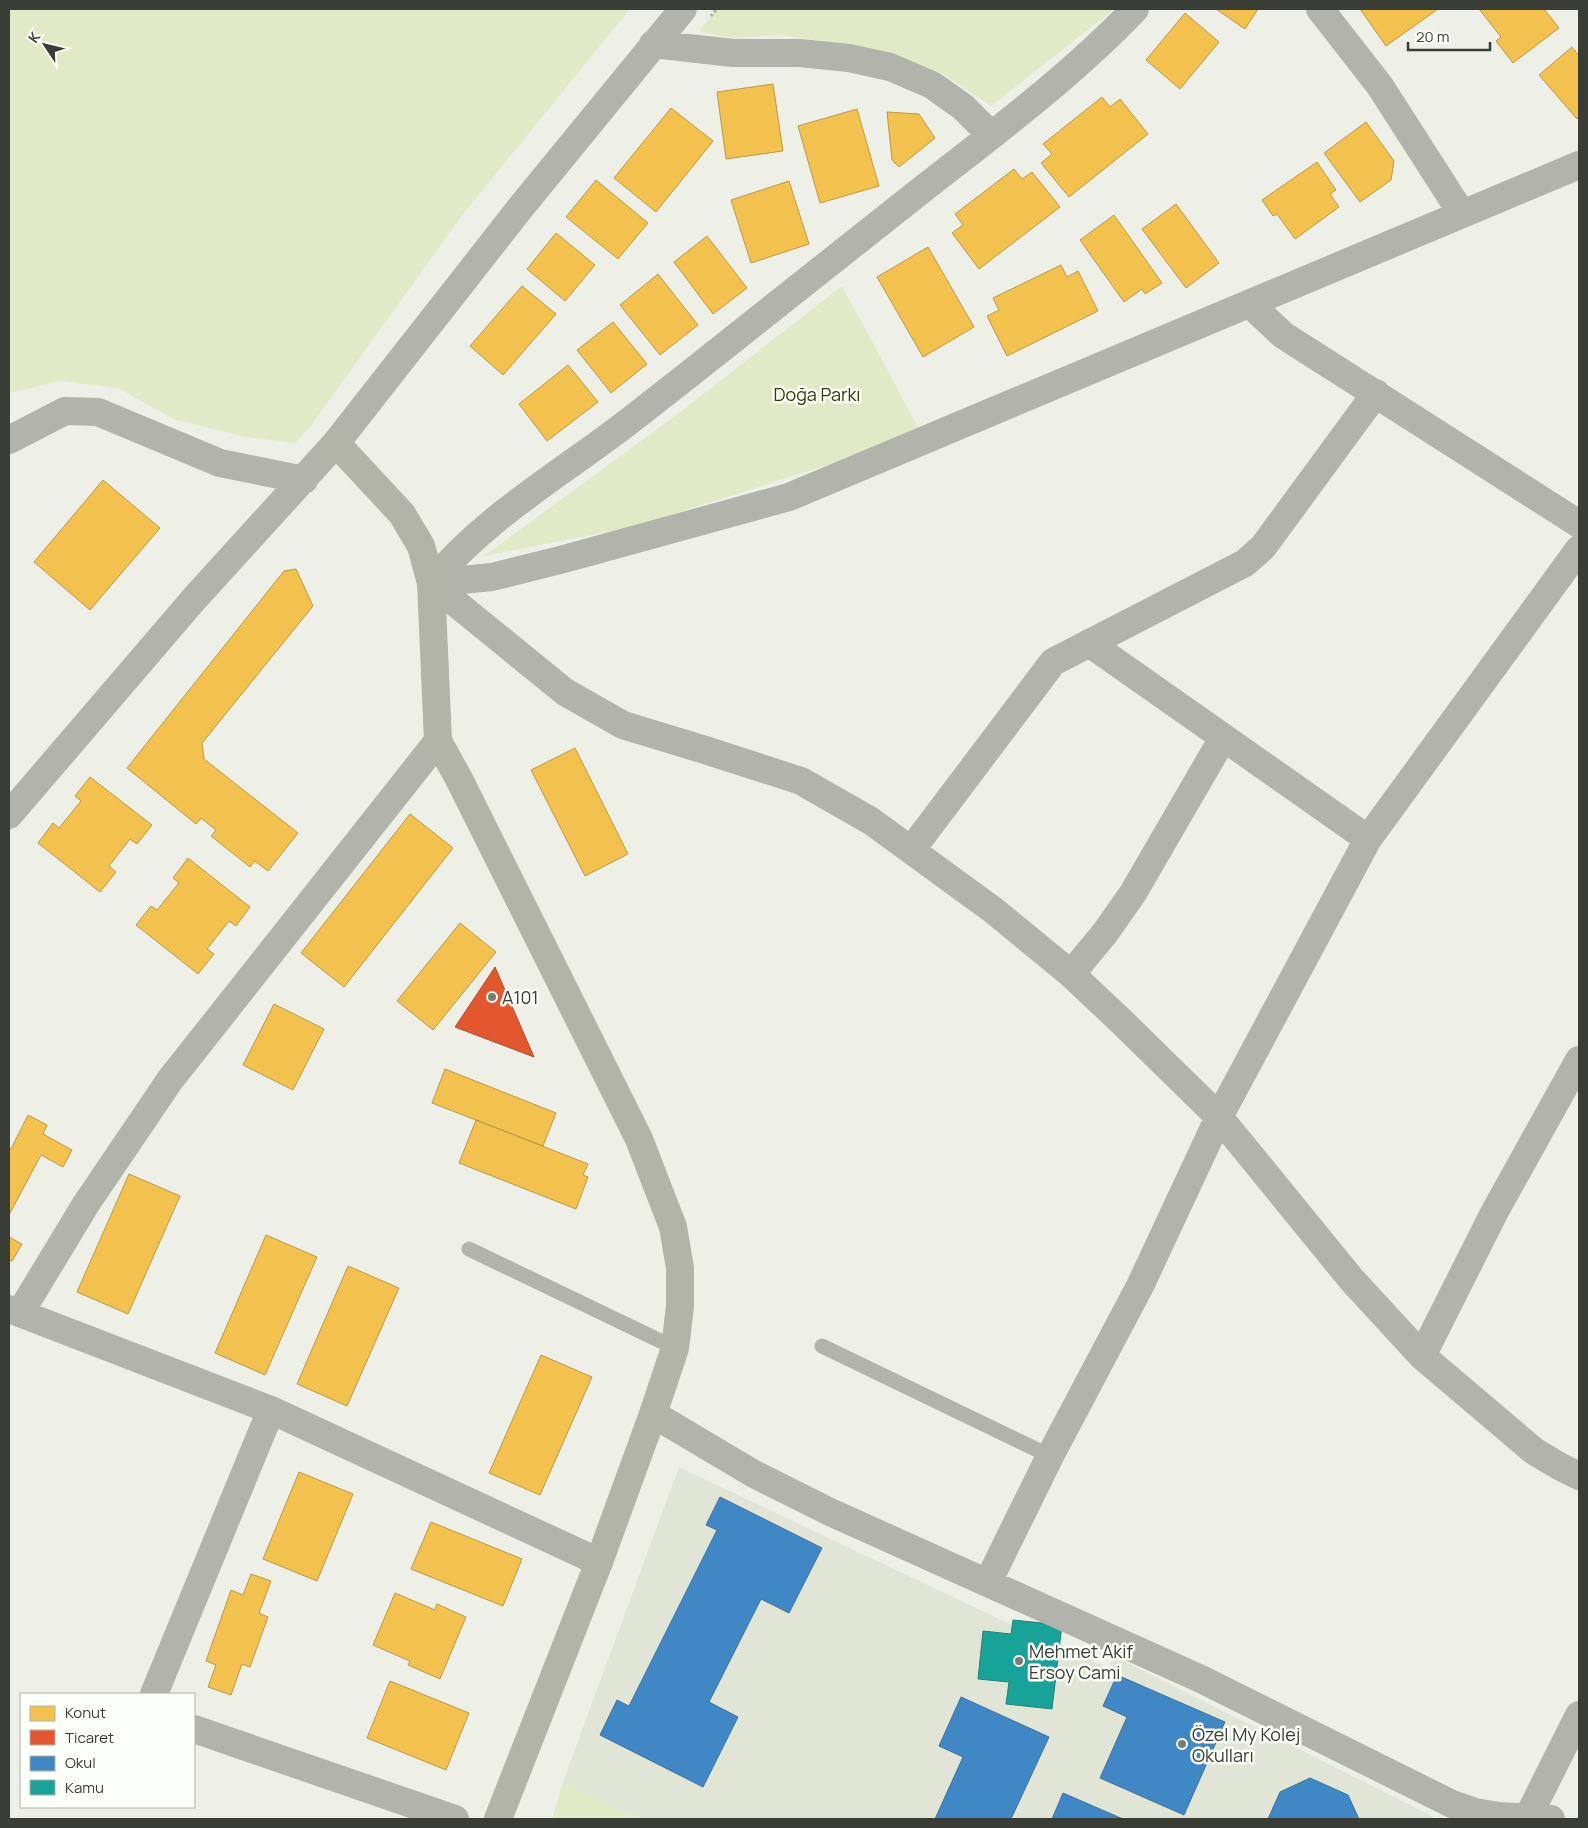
<svg xmlns="http://www.w3.org/2000/svg" width="1588" height="1828" viewBox="0 0 1588 1828" font-family="Manrope,sans-serif">
  <style>
    .built { fill: #e1e5d6 }
    .green { fill: #e1e9c6 }
    .homes { fill: #f2c14e; stroke: #bb9947 }
    .shops { fill: #e4572e; stroke: #b14f30 }
    .schools { fill: #3f88c5; stroke: #3e719a }
    .public { fill: #17a398; stroke: #22847b }
    .lines { fill: none; stroke-linecap: round; stroke-linejoin: round }
    .path { stroke: #adb0a7; stroke-width: 3; stroke-dasharray: 2.5 2.5; stroke-linecap: butt }
    .lane { stroke: #b2b4ab; stroke-width: 15 }
    .street { stroke: #b2b4ab; stroke-width: 28 }
    .secondary { stroke: #b2b4a8; stroke-width: 28 }
    .poi-dot { fill: #797b74; stroke: #fdfff9; stroke-width: 2 }
    .labels { text-anchor: middle; dominant-baseline: central; stroke-width: 5; stroke-linejoin: round; paint-order: stroke }
    .park-label { font-size: 18px; fill: #333c02; stroke: #fdfff9 }
    .poi-label { font-size: 18px; fill: #3a3c36; stroke: #fdfff9; text-anchor: start }
  </style>
  <rect width="100%" height="100%" fill="#eef0e8"/>
  <!-- built -->
  <path class="built" d="M679,1467L1012,1625L1011,1634L983,1631L978,1679L1009,1682L1007,1704L1052,1709L1059,1643L1108,1668L1114,1656L1438,1819H638L563,1782Z"/>
  <!-- green -->
  <path class="green" d="M9,9H630L463,214L312,424L295,443L246,437L174,419L118,388L60,381L9,393Z
    M717,9H1114L991,106L943,74L861,46L779,35L732,38L699,31Z
    M842,286L918,427L850,458L632,527L484,556L679,413Z
    M563,1782L638,1819H552Z"/>
  <!-- homes -->
  <path class="homes" d="M1216,9H1258L1245,29Z
    M1360,9H1438L1386,46Z
    M1479,9H1544L1559,28L1513,63L1496,41L1501,37Z
    M1185,13L1219,42L1180,89L1146,60Z
    M1572,47L1579,56V116L1577,119L1539,75Z
    M773,84L783,151L726,159L717,92Z
    M1102,97L1110,107L1120,99L1148,134L1069,197L1041,163L1052,154L1043,144Z
    M671,108L713,141L656,212L614,178Z
    M857,109L879,186L820,203L798,126Z
    M887,112L919,114L935,138L899,167L892,160Z
    M1366,122L1394,161L1391,180L1360,202L1324,153Z
    M1317,162L1336,190L1330,194L1339,207L1295,239L1277,214L1273,216L1262,200Z
    M1014,169L1022,179L1032,172L1060,207L979,269L952,233L963,225L955,214Z
    M596,180L648,223L618,259L566,217Z
    M789,181L809,244L751,263L731,200Z
    M1176,204L1219,263L1186,288L1142,229Z
    M1114,215L1162,283L1145,294L1142,289L1124,302L1080,240Z
    M556,233L595,265L565,301L527,269Z
    M707,236L747,288L713,314L674,262Z
    M928,247L974,327L923,357L877,277Z
    M1061,265L1067,277L1078,271L1098,311L1007,356L987,316L999,310L993,298Z
    M658,274L698,325L660,355L620,305Z
    M522,286L556,314L503,375L470,346Z
    M613,322L647,364L611,393L577,350Z
    M568,365L598,402L547,441L519,404Z
    M103,480L160,528L90,610L34,562Z
    M296,569L313,606L202,743L204,759L298,833L268,871L255,861L250,867L211,836L216,830L201,818L196,824L127,768L284,571Z
    M575,748L628,854L585,876L531,770Z
    M90,777L152,825L137,844L130,839L109,866L116,872L100,892L38,843L53,823L59,828L81,801L75,796Z
    M410,814L453,848L344,987L301,953Z
    M188,858L250,907L236,926L229,921L207,949L214,954L198,974L136,925L151,906L157,910L179,883L173,878Z
    M460,923L496,952L433,1030L397,1001Z
    M274,1004L324,1029L293,1090L243,1065Z
    M445,1069L556,1113L543,1146L432,1103Z
    M28,1115L47,1125L43,1134L72,1150L63,1167L41,1155L9,1215V1148L11,1149Z
    M476,1120L588,1164L583,1175L588,1177L576,1209L459,1163Z
    M129,1174L180,1196L128,1314L77,1292Z
    M266,1235L317,1257L265,1375L215,1353Z
    M9,1237L22,1244L12,1261L9,1260Z
    M348,1266L399,1288L347,1406L297,1384Z
    M541,1355L592,1377L540,1495L489,1473Z
    M299,1472L353,1494L317,1581L263,1559Z
    M431,1522L522,1559L503,1606L411,1569Z
    M251,1574L271,1581L259,1613L268,1617L250,1667L242,1664L231,1695L208,1687L216,1665L206,1661L231,1590L243,1595Z
    M395,1593L435,1610L437,1604L466,1617L440,1679L408,1665L410,1661L373,1645Z
    M390,1681L469,1713L446,1770L367,1738Z"/>
  <!-- shops -->
  <path class="shops" d="M495,967L534,1057L455,1027Z"/>
  <!-- schools -->
  <path class="schools" d="M720,1497L822,1548L789,1613L761,1599L709,1702L738,1717L703,1787L600,1735L617,1700L629,1706L717,1530L706,1525Z
    M1117,1675L1225,1722L1184,1815L1100,1778L1127,1717L1103,1706Z
    M961,1697L1049,1737L1011,1819H935L963,1757L939,1746Z
    M1310,1778L1348,1795L1359,1819H1268L1280,1792Z
    M1063,1793L1123,1819H1052Z"/>
  <!-- public -->
  <path class="public" d="M1013,1620L1062,1625L1052,1709L1006,1704L1009,1682L978,1679L983,1631L1011,1634Z"/>
  <g class="lines">
    <!-- path -->
    <path class="path" d="M711,16L717,9"/>
    <!-- lane -->
    <path class="lane" d="M469,1249L675,1348
      M822,1346L1050,1456"/>
    <!-- street -->
    <path class="street" d="M1320,9L1380,86L1462,214
      M653,44L733,53H800L849,58L890,67L932,85L963,107L991,135
      M1250,304L1283,335L1579,524
      M9,440L65,411L98,412L220,463L304,480
      M431,583L565,692L623,725L705,750L801,781L871,821L993,910L1071,974L1122,1022L1219,1117L1352,1280L1422,1356L1534,1451L1559,1466L1579,1476
      M431,583L492,577L564,559L789,497L1579,165
      M431,583C486,516 564,472 632,419C728,344 823,268 919,192C993,134 1070,77 1135,9
      M1089,643L1368,839
      M9,815L194,599L336,443L521,207L683,9
      M912,849L1053,662L1245,563L1263,547L1376,393
      M1071,974L1105,933L1133,893L1223,738
      M9,1309L271,1410L599,1562
      M20,1313L86,1204L170,1080L438,741
      M1422,1356L1495,1211L1579,1060
      M653,1414L754,1474L830,1512L1201,1679L1452,1804L1475,1812L1499,1816L1551,1819
      M988,1582L1050,1456L1140,1286L1219,1117L1368,839L1579,549
      M154,1694L271,1410
      M194,1729L455,1819
      M1527,1819L1579,1715"/>
    <!-- secondary -->
    <path class="secondary" d="M336,443L402,514L421,546L431,583L438,741L458,777L639,1139L673,1227L680,1268V1306L675,1348L653,1414L599,1562L498,1819"/>
  </g>
  <!-- markers -->
  <g class="poi-dot">
    <circle cx="492" cy="997" r="5"/>
    <circle cx="1019" cy="1661" r="5"/>
    <circle cx="1182" cy="1744" r="5"/>
  </g>
  <g class="labels">
    <!-- park labels -->
    <g class="park-label">
      <text x="817" y="394">Doğa Parkı</text>
    </g>
    <!-- poi labels -->
    <g class="poi-label">
      <text x="502" y="997">A101</text>
      <text x="1029" y="1651">Mehmet Akif<tspan x="1029" dy="21">Ersoy Cami</tspan></text>
      <text x="1192" y="1734">Özel My Kolej<tspan x="1192" dy="21">Okulları</tspan></text>
    </g>
  </g>
  <!-- border -->
  <rect width="1588" height="1828" fill="none" stroke="#3a3c36" stroke-width="20"/>
  <!-- legend -->
  <rect x="20" y="1693" width="175" height="115" fill="#fdfff9" stroke="#afb1ab"/>
  <rect x="30" y="1706" width="25" height="15" fill="#f2c14e" stroke="#afb1ab"/>
  <text x="65" y="1718" font-size="15" fill="#3a3c36">Konut</text>
  <rect x="30" y="1730" width="25" height="15" fill="#e4572e" stroke="#afb1ab"/>
  <text x="65" y="1743" font-size="15" fill="#3a3c36">Ticaret</text>
  <rect x="30" y="1756" width="25" height="15" fill="#3f88c5" stroke="#afb1ab"/>
  <text x="65" y="1768" font-size="15" fill="#3a3c36">Okul</text>
  <rect x="30" y="1780" width="25" height="15" fill="#17a398" stroke="#afb1ab"/>
  <text x="65" y="1793" font-size="15" fill="#3a3c36">Kamu</text>
  <!-- north arrow -->
  <g transform="translate(45 45) rotate(305)" stroke="#fdfff9" stroke-width="4" paint-order="stroke">
  <path d="M0-4L9 19L0 12L-9 19Z" fill="#3a3c36"/>
  <text y="-8" font-size="14" font-weight="bold" text-anchor="middle" fill="#3a3c36">K</text>
  </g>
  <!-- scale -->
  <path d="M1408 42v8h82v-8" fill="none" stroke="#3a3c36" stroke-width="2.5"/>
  <text x="1416" y="42" font-size="15" fill="#3a3c36" stroke="#fdfff9" stroke-width="4" paint-order="stroke">20 m</text>
</svg>
